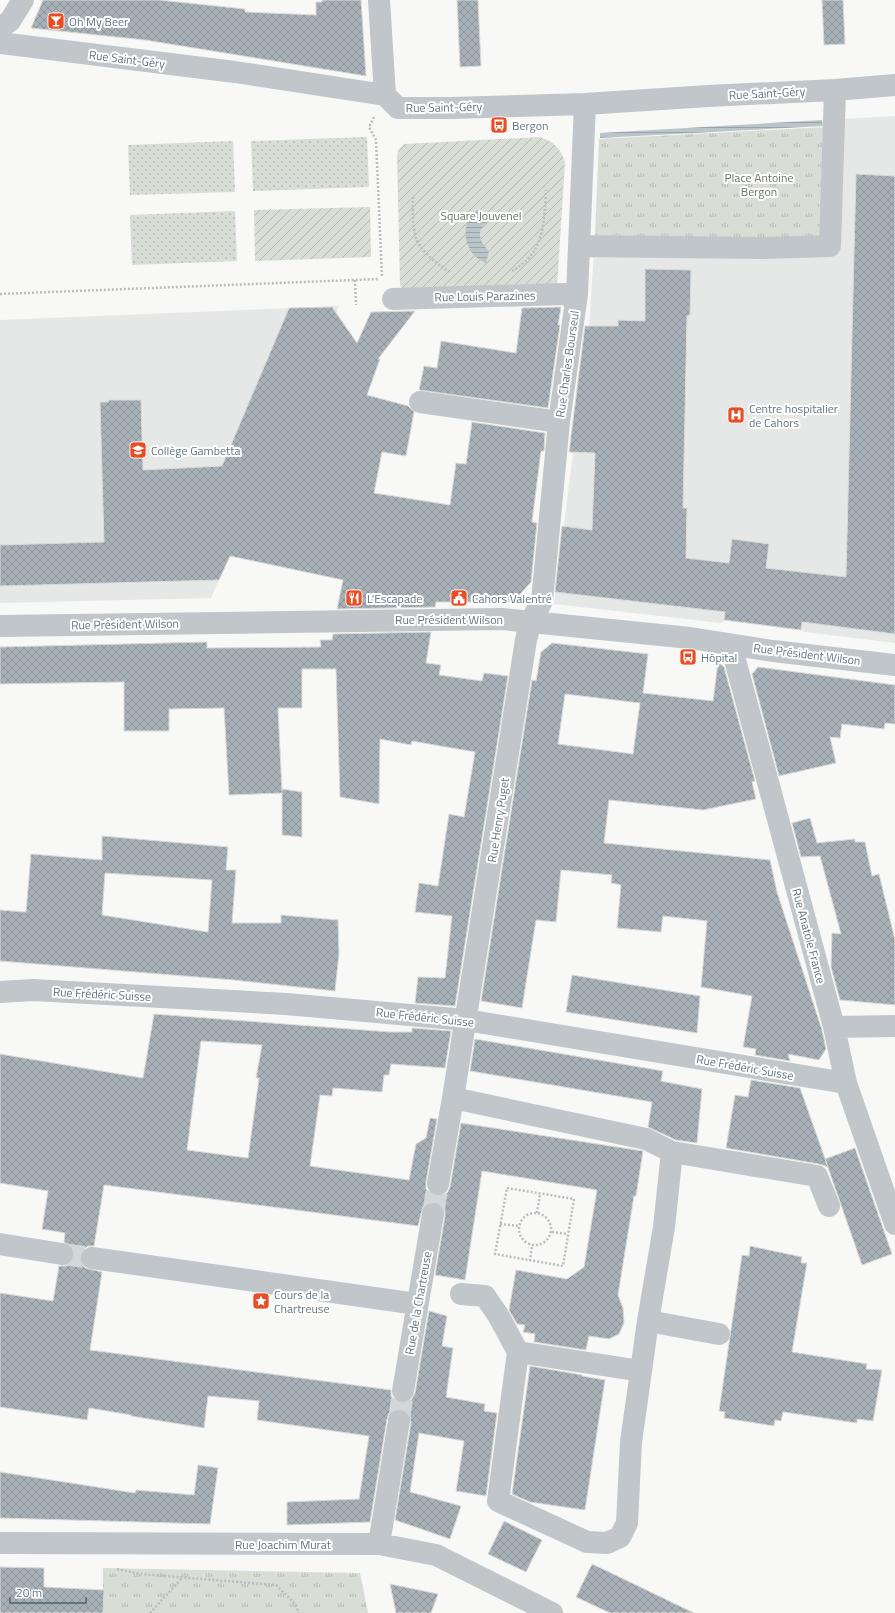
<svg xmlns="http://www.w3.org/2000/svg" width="895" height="1613" viewBox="0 0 895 1613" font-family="'Titillium Web',sans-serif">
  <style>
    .built { fill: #e6e7e7 }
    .grass { fill: url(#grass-dots) }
    .park { fill: url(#park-tufts) }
    .garden { fill: url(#garden-furrows) }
    .water { fill: url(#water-rules) }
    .building { fill: url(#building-cross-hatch); stroke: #dadad8; fill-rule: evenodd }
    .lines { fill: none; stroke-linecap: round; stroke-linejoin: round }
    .minor-tunnel { stroke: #d2d7d9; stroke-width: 22; stroke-dasharray: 22 11; stroke-linecap: butt }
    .path { stroke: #b9bdc0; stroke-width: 2.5; stroke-dasharray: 2 2; stroke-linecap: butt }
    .minor { stroke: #c1c6ca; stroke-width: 22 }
    .labels { text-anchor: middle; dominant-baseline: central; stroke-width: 4; stroke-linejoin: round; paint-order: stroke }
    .poi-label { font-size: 12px; fill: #627581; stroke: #fff; text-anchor: start }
    .street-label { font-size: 12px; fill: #627581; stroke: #fff }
    .park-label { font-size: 12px; fill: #667962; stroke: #fff }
  </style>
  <defs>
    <pattern id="grass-dots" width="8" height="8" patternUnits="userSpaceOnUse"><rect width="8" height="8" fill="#d8ddd5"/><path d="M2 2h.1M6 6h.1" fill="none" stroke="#b3b8b2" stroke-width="1.8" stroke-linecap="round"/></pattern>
    <pattern id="park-tufts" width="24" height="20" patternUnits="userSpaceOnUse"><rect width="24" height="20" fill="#d8ddd5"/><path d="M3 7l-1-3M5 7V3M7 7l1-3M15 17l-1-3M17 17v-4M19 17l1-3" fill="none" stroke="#b3b8b2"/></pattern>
    <pattern id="garden-furrows" width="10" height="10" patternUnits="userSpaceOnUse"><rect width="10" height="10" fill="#d8ddd5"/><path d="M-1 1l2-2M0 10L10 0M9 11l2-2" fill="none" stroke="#b3b8b2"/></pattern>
    <pattern id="water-rules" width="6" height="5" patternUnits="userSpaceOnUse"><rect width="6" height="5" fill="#b9c5c9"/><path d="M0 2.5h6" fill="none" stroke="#9aa5a9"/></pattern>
    <pattern id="building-cross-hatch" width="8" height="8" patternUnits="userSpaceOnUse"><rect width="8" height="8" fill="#a8b1b7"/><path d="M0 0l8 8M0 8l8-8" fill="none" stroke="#8c959a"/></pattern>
  </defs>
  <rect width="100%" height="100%" fill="#f8f8f6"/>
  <!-- built -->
  <path class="built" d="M895,116V643L805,632L801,630L726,620L721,623L554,604L589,326L595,235L822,241L826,120Z
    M339,306L211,598L0,603V320Z"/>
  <!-- grass -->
  <path class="grass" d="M367,137L369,187L253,191L251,141Z
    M233,141L235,192L130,195L128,145Z
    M235,211L237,261L132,265L130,215Z"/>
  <!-- park -->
  <path class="park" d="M826,127L823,241L595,235L599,139Z
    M103,1568L360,1573L368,1613H103Z"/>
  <!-- garden -->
  <path class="garden" d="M540,137C555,142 560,148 565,162L557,287L404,292L400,285L397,155L399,149L404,144Z
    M370,207L371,257L255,261L254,210Z"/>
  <!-- water -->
  <path class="water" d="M822,120L823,126L600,138V133Z
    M477,210L480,212L487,222C475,231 480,243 489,251L486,263C464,255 458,225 477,210Z"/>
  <!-- building -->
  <path class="building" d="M43,0H159L245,9V12L316,15V2H322V0H361L366,76L145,40L31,28Z
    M457,0H478L481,66L460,67Z
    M822,0H843L845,44L824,45Z
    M856,174L895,176V634L802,622L801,630L724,620L725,612L555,592L562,526L592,530L595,453L569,452L585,326H618V320L645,321V269L691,270L690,315L687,316L683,508H687L686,558L729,563L732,539L769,544L766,568L846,577Z
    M332,307L357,343L371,312L415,311L378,359H380L367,395L408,406L414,412L406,456L382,452L374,493L450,505L456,463L466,464L472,422L545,433L544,451H541L532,522L537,523L531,582L513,602H436L435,607L337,609L343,580L230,556L219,580L0,586V545L104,542L100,402H108L109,400H141L143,470L222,466L289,308Z
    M561,307L558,325H560L548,408L419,390L424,366L437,368L441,341L516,353L522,308Z
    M431,632L426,663L441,665L439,675L482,681L484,673L508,676L455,1006L415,1003L418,977L445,978L452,916L415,912L419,883L438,886L449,814L464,817L475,752L412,741L411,745L380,739L379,804L340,797L336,669H302V708H278L282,791V789L302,792V837L282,835V793L229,795L224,708L169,709V731H124V682L0,684V647L207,642V648L321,647L320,640H332L333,634Z
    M552,643L648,654L643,693L713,701L718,662L724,667L755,781L752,782L756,799L703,810L609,800L604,843L770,860L777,892L822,1030L826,1049L819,1060L788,1054L790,1061L755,1055L756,1049L743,1047L752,996L701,987L707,921L663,916L661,932L617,928L621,885L611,883L612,875L561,870L556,922L536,920L522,1008L481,1001L532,680L536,681L541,652ZM565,694L640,703L633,754L558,744Z
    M758,667L895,685V724L885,723L884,729L842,724L840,738L830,737L836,763L779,776L752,674Z
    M810,818L817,843L855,839V842H865L872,876L879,874L895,940V1005L840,1000L831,967L832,933L841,934L820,856L801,857L792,823Z
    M102,836L228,847L226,870H236L232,923H281V915L338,920L339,954L335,991L234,980L0,961V910L26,912L31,854L102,860ZM105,873L212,880L208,932L102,915Z
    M572,975L700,996L697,1033L566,1012Z
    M154,1014L390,1032H412V1028L451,1031L445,1068L391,1064L389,1075H384L382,1092L333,1088L332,1096L320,1095L310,1166L409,1180L416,1144L426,1138L430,1118L437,1119L426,1182V1189L430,1193L436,1196H443L448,1192L450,1187L461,1123L643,1151L636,1196H634L618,1295L623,1308L624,1323L619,1334L609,1339L589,1336L586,1350L534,1342L535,1334L523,1332L525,1325L517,1324L509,1310L516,1270L567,1279L584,1267L597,1190L482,1171L465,1280L435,1275L445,1216V1209L441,1205L435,1202H428L423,1206L418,1226L104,1185L94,1246H88L82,1250L80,1257L81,1263L85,1268L102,1272L90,1350L391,1390V1396L395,1401L401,1403H407L412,1399L415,1393L429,1311L447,1316L442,1346L453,1348L446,1397L485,1404L484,1411L497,1413L486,1496L456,1491L464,1441L419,1433L410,1492L461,1506L450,1539L395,1520L411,1423L410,1416L407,1412L401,1409L394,1410L389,1413L387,1419L370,1522L287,1525V1502L359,1499L369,1436L257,1420L259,1401L208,1396L204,1428L131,1416V1415L89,1408L87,1420L0,1407V1293L53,1301L59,1266H67L72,1262L74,1256V1249L70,1245L64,1242L65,1233L42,1229L48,1191L0,1183V1054L143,1078ZM201,1041L262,1045L256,1078H259L248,1158L187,1150Z
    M475,1039L663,1071L661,1081L702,1089L697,1143L676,1140L648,1127L652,1102L470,1071Z
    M751,1080L800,1088L828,1167L819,1164L726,1148L735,1095L748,1097Z
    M855,1148L892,1254L862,1265L825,1159Z
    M750,1246L802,1257L801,1263H807L792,1352L867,1364L866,1369L882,1370L873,1421L857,1419V1423L783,1412L781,1421L775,1420L774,1426L724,1418L725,1412L719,1411L742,1255L749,1256Z
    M530,1366L582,1375V1376L605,1380L585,1510L530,1502L512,1494Z
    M198,1465L218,1468L210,1524L0,1518V1472L135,1493L136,1490L194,1495Z
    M504,1521L542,1540L526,1572L488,1554Z
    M592,1564L607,1571L694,1613H610L576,1597Z
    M0,1567L44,1568V1587L104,1590L103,1613H0Z
    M390,1584L438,1594L431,1613H396Z"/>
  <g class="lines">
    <!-- minor-tunnel -->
    <path class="minor-tunnel" d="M433,1214L438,1184
      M62,1254L92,1258
      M399,1421L403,1391"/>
    <!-- path -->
    <path class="path" d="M374,117L369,127L376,140L382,277
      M413,197C413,210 412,224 416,238C419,249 440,268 451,272
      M512,271C545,253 544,223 546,190
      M355,280L356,305
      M0,294L379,279
      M507,1188L574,1199L563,1266L495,1254Z
      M519 1229a16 16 0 1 1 32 0a16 16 0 1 1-32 0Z
      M537,1213L540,1194
      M500,1224L519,1226
      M552,1232L568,1234
      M530,1261L532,1245
      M117,1569L140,1574L276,1585L295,1604L299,1613
      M150,1613L182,1578"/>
    <!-- minor -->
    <path class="minor" d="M379,0L385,95
      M0,28L10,21L23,0
      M0,43L235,72L385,95L398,108H452L585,104L708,96L835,90L895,85
      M580,246L763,248L830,246L835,90
      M393,299L564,294L576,299
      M420,402L559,422
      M0,626L502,619L690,638L773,651L895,665
      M731,645L834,1027L846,1083L895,1224
      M0,992L33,990L286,1004L466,1020L846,1083
      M834,1027L895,1026
      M453,1098L646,1139L672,1152L817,1176L829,1206
      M672,1152L664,1227L648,1321L719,1334
      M438,1184L453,1098L526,640L531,621L542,601L559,422L577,294L585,104
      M0,1244L62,1254
      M92,1258L417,1304
      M461,1294L485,1296L498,1315L518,1352
      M641,1371L631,1442L627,1523L620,1537L607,1543L587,1542L498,1501L518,1352L641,1371L648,1321
      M403,1391L433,1214
      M0,1543L379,1544L436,1555L552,1613
      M379,1544L399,1421"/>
  </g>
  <!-- icons -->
  <defs>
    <g id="bar-square" transform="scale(0.9)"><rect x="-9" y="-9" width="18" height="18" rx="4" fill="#e84e26" stroke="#fff"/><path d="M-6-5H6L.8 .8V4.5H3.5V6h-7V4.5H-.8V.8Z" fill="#fff"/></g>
    <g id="bus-square" transform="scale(0.9)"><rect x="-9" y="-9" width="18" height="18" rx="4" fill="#e84e26" stroke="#fff"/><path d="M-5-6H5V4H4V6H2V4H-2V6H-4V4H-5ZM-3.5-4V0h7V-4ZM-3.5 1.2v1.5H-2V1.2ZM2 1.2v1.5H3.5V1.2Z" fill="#fff"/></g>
    <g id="hospital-square" transform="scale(0.9)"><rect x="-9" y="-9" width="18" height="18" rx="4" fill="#e84e26" stroke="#fff"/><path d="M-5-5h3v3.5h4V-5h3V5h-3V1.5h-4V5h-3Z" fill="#fff"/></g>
    <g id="school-square" transform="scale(0.9)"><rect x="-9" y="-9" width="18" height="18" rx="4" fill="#e84e26" stroke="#fff"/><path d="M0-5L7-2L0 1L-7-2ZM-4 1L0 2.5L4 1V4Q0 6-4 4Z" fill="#fff"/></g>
    <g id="restaurant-square" transform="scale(0.9)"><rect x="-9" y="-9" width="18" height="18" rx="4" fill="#e84e26" stroke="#fff"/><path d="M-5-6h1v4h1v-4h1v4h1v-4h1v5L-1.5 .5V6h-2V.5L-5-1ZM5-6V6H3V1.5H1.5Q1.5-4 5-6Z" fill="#fff"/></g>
    <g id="civic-square" transform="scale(0.9)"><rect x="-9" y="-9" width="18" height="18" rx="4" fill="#e84e26" stroke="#fff"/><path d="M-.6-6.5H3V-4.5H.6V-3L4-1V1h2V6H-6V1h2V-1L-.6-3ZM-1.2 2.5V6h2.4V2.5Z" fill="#fff"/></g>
    <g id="sight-square" transform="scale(0.9)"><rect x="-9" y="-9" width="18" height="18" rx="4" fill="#e84e26" stroke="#fff"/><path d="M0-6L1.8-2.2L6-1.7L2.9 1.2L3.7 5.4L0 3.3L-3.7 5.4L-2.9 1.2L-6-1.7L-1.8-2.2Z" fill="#fff"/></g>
  </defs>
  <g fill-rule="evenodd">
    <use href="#bar-square" x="56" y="21"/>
    <use href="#bus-square" x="499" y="125"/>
    <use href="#hospital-square" x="736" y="415"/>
    <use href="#school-square" x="138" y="450"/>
    <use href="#restaurant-square" x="354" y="598"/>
    <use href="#civic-square" x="459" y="598"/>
    <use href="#bus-square" x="688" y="657"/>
    <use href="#sight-square" x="261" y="1301"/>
  </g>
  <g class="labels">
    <!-- poi labels -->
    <g class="poi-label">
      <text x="69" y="21">Oh My Beer</text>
      <text x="512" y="125">Bergon</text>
      <text x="749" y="408">Centre hospitalier<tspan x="749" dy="14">de Cahors</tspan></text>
      <text x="151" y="450">Collège Gambetta</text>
      <text x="367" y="598">L'Escapade</text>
      <text x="472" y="598">Cahors Valentré</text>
      <text x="701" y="657">Hôpital</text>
      <text x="274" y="1294">Cours de la<tspan x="274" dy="14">Chartreuse</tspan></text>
    </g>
    <!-- street labels -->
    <g class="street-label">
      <text transform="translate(127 59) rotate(7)">Rue Saint-Géry</text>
      <text transform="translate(767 93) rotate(-3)">Rue Saint-Géry</text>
      <text transform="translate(444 107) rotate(-1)">Rue Saint-Géry</text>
      <text transform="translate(485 296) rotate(-1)">Rue Louis Parazines</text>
      <text transform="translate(567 364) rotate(-82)">Rue Charles Bourseul</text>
      <text x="449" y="619">Rue Président Wilson</text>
      <text transform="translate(125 624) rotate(-1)">Rue Président Wilson</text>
      <text transform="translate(807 654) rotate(7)">Rue Président Wilson</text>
      <text transform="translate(498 820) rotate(-81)">Rue Henry Puget</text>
      <text transform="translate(809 936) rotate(75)">Rue Anatole France</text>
      <text transform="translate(102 994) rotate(3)">Rue Frédéric Suisse</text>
      <text transform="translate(425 1017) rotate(6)">Rue Frédéric Suisse</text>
      <text transform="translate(745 1067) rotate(10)">Rue Frédéric Suisse</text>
      <text transform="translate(418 1303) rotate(-80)">Rue de la Chartreuse</text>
      <text x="283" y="1544">Rue Joachim Murat</text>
    </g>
    <!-- park labels -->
    <g class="park-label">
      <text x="759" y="177">Place Antoine<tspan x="759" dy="14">Bergon</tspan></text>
      <text x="481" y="215">Square Jouvenel</text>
    </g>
  </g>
  <!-- scale -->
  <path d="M10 1597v6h76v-6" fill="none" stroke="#627581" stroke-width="2"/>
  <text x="16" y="1597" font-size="12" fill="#627581" stroke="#ffffff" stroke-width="3" paint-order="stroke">20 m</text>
</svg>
